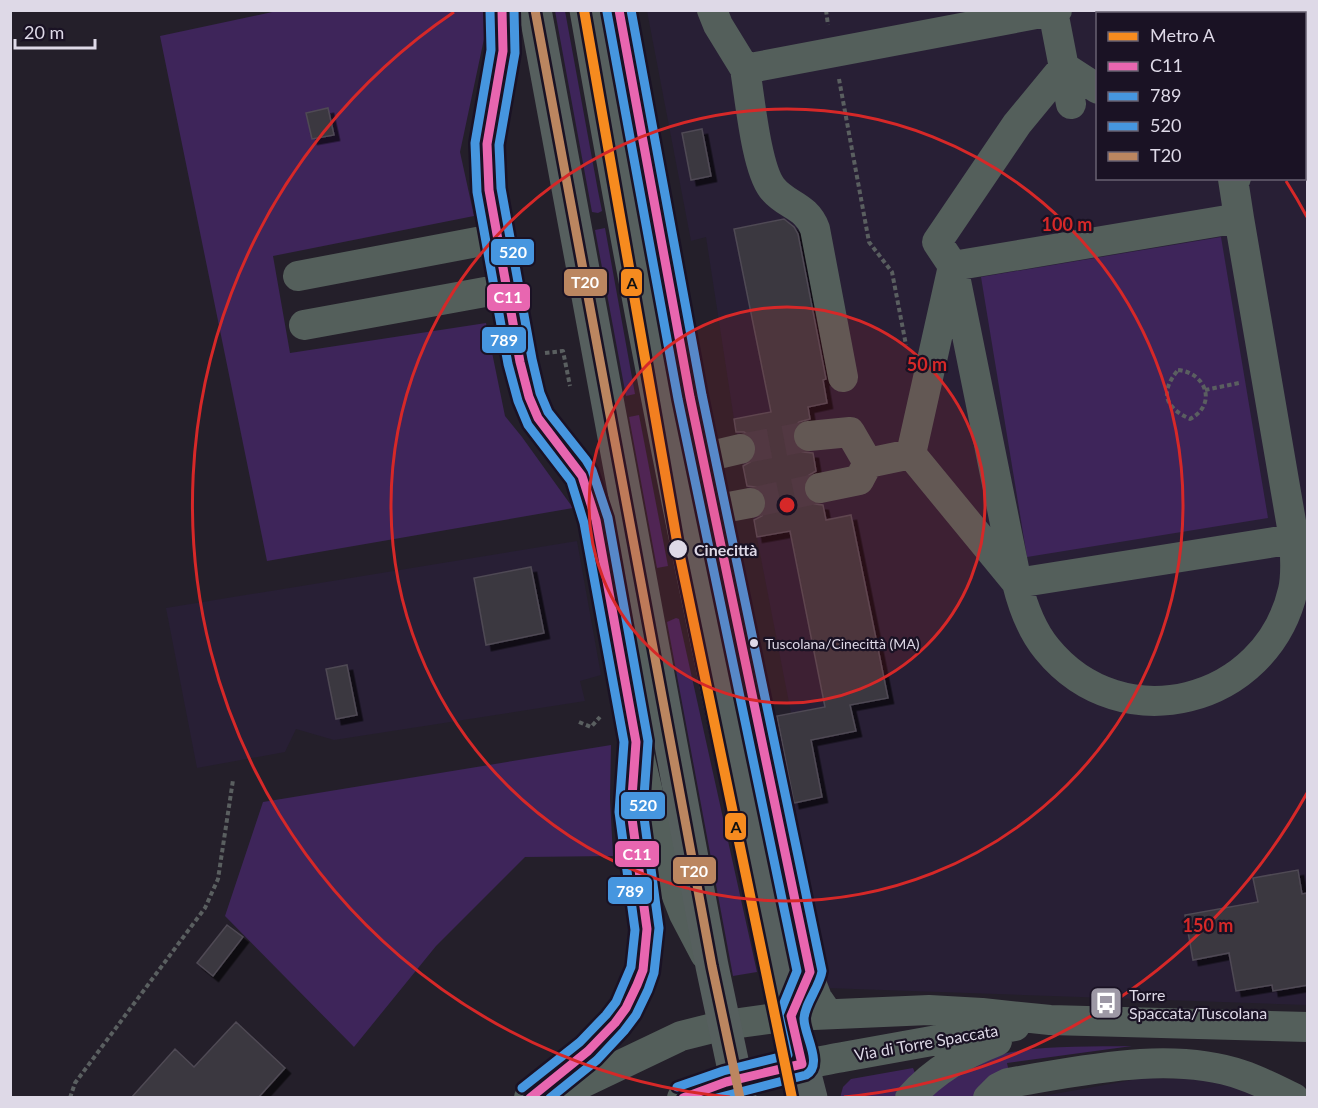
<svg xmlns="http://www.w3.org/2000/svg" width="1318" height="1108" viewBox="0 0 1318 1108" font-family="Lato,sans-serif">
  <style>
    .built { fill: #281f35; fill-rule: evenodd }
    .green { fill: #3e255a }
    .building { fill: #3b3740; stroke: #4f4a54; stroke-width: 1.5; filter: url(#shadow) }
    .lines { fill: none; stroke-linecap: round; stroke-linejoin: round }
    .minor-tunnel { stroke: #403b46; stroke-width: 30; stroke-dasharray: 30 15; stroke-linecap: butt }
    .path { stroke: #5a5f60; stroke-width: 4; stroke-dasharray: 4.5 3; stroke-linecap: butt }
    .minor { stroke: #545f5b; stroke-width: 30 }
    .major { stroke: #565f5e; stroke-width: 33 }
    .bus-1-casing { stroke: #1a1224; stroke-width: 14 }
    .bus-2-casing { stroke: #1a1224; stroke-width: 14 }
    .bus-3-casing { stroke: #1a1224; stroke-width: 14 }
    .bus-4-casing { stroke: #1a1224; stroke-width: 14 }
    .bus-1 { stroke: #e866b0; stroke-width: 9 }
    .bus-2 { stroke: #4696df; stroke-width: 9 }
    .bus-3 { stroke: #4696df; stroke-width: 9 }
    .bus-4 { stroke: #bb8660; stroke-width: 9 }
    .metro-1-casing { stroke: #1a1224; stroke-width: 15 }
    .metro-1 { stroke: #f68b1f; stroke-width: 10 }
    .ring { fill: none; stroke: #d62828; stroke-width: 3 }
    .stop-dot { fill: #ded9e7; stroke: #1a1224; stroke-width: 2 }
    .labels { text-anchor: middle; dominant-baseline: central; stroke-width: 4.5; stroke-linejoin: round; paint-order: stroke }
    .bus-label { font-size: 14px; fill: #ded9e7; stroke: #1a1224; text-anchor: start }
    .stop-label { font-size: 16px; font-weight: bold; fill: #ded9e7; stroke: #1a1224; text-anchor: start }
    .poi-label { font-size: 16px; fill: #ded9e7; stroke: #1a1224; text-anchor: start }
    .street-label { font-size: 16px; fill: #ded9e7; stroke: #1a1224 }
    .centre { fill: #d62828; stroke: #1a1224; stroke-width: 3 }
    .ring-label { font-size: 18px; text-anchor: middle; font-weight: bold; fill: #d62828; stroke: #1a1224; stroke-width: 4.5; stroke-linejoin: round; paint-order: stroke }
    .line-badge { stroke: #1a1224; stroke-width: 2 }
    .badge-label { font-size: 16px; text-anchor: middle; font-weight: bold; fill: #fff }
    .pale-badge-label { font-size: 16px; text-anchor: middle; font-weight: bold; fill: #111 }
  </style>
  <defs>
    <filter id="shadow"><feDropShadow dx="5.5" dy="5.5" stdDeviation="0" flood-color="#0009"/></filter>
  </defs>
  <rect width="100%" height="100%" fill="#241f2a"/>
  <!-- built -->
  <path class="built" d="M647,11H1307V1005L826,988L794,802L791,713L734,419L706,237L691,241ZM1098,14H1304V178H1098Z
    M577,541L601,675L580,681L585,701L334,740L296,729L285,752L197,768L166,608Z
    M1143,1078L1196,1079L1237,1084L1273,1098H1032Z"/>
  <!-- green -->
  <path class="green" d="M333,10L487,11L488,20L460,152L474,216L273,256L290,353L486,323L505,416L522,437L573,508L267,561L160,36L277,11Z
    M555,11H565L598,191L602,211L598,213L592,212Z
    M605,228L635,394L626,396L595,230Z
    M1221,237L1268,518L1027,557L981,277Z
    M639,415L668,566L657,568L629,417Z
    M676,618L679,619L757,972L733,976L667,622Z
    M611,745L610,799L613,856L525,857L436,946L354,1047L225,916L263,802Z
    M1132,1046L1007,1063L1010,1076L984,1088L973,1097L928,1098C948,1078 985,1057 1012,1052C1050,1045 1094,1047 1132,1046Z
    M913,1068L915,1073L894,1097L840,1098L843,1087L851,1079Z"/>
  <!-- building -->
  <path class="building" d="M328,108L334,135L312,139L306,113Z
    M702,129L711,176L691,180L682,133Z
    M784,219L794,227L798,234L826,379L823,380L827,403L808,407L810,419L799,422L793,429L792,437L795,446L802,452L813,453L816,471L809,475L804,482L803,492L808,500L814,504L823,505L826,520L851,515L888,698L850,705L856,731L811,740L822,797L794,803L777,716L825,707L790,531L757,537L754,520L762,516L766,509L767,499L763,492L756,487L747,486L743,466L752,461L756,454L757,446L752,437L744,432H736L734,419L771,412L734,229Z
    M531,567L544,633L486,645L474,578Z
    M347,665L357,715L336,719L326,669Z
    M1298,870L1302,894L1308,893V985L1273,991L1272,985L1236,991L1229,953L1193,960L1185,915L1258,902L1253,878Z
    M227,925L243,937L213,976L197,963Z
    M236,1022L285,1068L258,1098H131L175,1049L194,1067Z"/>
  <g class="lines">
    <!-- minor-tunnel -->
    <path class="minor-tunnel" d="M740,449L809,436
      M750,503L820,488"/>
    <!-- path -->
    <path class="path" d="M826,10L828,25
      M839,79L869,242L892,272L906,345
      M545,353L563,351L570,386
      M1178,370C1207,373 1217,405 1190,419C1164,407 1160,392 1178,370Z
      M1205,390L1239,383
      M579,722L591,727L600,717
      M70,1098L75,1083L205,908L218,879L233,780"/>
    <!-- minor -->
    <path class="minor" d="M502,10C509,50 498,78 491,115C487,137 486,158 487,180L520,362L529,397L538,418L577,467L589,494L636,742L650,801L672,883L684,914L705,954
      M619,10L690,397L812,985L817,998L828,1014
      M712,10L718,25L745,69
      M1053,11L1071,104
      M1304,139L1308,138
      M1236,178L1233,179L1239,218L1294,539L1017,583L953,266L1239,218
      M298,276L498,238
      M304,325L507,288
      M843,377L815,229C806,205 786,206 772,188C756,167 750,98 745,69L1057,10
      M809,436L850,432L868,463L911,454L1017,583C1023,607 1031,630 1047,649C1122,741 1267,704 1293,590C1297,573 1295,556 1294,539
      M911,454L953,266L937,242L1017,124L1064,67L1098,89
      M702,458L740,449
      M820,488L859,480L868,463
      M713,510L750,503
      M529,1098C566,1072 613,1035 634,995C646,970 649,941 646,914C642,865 628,822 632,772
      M551,1098L681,1036L725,1025L791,1016L929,1010L982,1013L1050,1020L1308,1027
      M682,1098C733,1076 789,1067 843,1057C900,1047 957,1036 1015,1026
      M910,1098C934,1070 964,1054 997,1041
      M988,1098L998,1088L1008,1083C1081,1071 1170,1050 1242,1075C1260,1081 1277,1090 1294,1098"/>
    <!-- major -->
    <path class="major" d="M535,10L712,966L740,1098
      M586,10C633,278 684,545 743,810C765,906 786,1002 811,1098"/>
    <!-- bus-1 casing -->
    <g class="bus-1-casing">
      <path id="bus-1" d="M502,10L503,51L487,144L489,190L520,362L529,397L538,418L582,476L596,520L636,742L631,811L647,929L643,970L637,985L626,1008L615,1023L588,1051L530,1098
        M619,10L690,397L810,972L791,1016L802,1064L726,1082L683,1098"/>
    </g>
    <!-- bus-2 casing -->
    <g class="bus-2-casing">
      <path id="bus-2" d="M490,11L491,50L475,143L477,192L508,364L518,401L528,425L571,481L584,523L624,742L619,812L635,930L631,967L616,1002L606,1015L580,1042L522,1088
        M607,12L678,399L797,971L779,1015L788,1055L723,1071L677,1087"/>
    </g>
    <!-- bus-3 casing -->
    <g class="bus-3-casing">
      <path id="bus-3" d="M514,10L515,53L499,145L501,188L532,359L540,393L548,412L586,460L592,470L608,518L648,741L643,810L659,928L654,973L648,990L636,1015L624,1031L597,1060L550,1098
        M631,10L702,395L822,971C820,986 804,1005 804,1019C804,1035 824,1065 806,1075L717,1098"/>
    </g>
    <!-- bus-4 casing -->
    <g class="bus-4-casing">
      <path id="bus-4" d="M535,10L712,966L740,1098"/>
    </g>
    <!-- bus-1 -->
    <use href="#bus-1" class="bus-1"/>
    <!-- bus-2 -->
    <use href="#bus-2" class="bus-2"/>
    <!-- bus-3 -->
    <use href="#bus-3" class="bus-3"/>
    <!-- bus-4 -->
    <use href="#bus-4" class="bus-4"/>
    <!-- metro-1 casing -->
    <g class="metro-1-casing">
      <path id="metro-1" d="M584,10L678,547L792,1098"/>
    </g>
    <!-- metro-1 -->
    <use href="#metro-1" class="metro-1"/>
  </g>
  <!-- distance rings -->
  <circle cx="787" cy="505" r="198" fill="#d62828" fill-opacity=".12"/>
  <g class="ring">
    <circle cx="787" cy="505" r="198"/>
    <circle cx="787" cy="505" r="396"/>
    <path d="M1307 793A595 595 0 0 1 844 1097M730 1097A595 595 0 0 1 454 12M1286 181A595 595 0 0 1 1307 217"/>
  </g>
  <!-- icons -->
  <defs>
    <g id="bus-square" transform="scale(1.725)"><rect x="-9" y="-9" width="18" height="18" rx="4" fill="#9d98a5" stroke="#1a1224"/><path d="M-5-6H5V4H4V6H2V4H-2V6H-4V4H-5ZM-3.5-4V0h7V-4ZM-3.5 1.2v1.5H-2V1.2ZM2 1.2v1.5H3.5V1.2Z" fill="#fff"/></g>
  </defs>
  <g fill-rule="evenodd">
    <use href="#bus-square" x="1106" y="1003"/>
  </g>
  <!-- markers -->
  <g class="stop-dot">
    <circle cx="678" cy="549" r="10"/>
    <circle cx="754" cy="643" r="5"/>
  </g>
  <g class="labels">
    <!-- bus labels -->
    <g class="bus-label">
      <text x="765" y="643">Tuscolana/Cinecittà (MA)</text>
    </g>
    <!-- stop labels -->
    <g class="stop-label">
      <text x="694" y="549">Cinecittà</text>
    </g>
    <!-- poi labels -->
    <g class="poi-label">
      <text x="1129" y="994">Torre<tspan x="1129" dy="18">Spaccata/Tuscolana</tspan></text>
    </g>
    <!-- street labels -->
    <g class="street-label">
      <text transform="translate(926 1042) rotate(-10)">Via di Torre Spaccata</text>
    </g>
  </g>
  <circle cx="787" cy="505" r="9" class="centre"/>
  <g class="ring-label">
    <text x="1067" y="231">100 m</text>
    <text x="927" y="371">50 m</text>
    <text x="1208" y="932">150 m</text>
  </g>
  <g class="line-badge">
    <rect x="490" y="238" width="45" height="28" rx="6" fill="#4696df"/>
    <rect x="563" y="268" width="45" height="29" rx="6" fill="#bb8660"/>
    <rect x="620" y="268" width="23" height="29" rx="6" fill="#f68b1f"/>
    <rect x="486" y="283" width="45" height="29" rx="6" fill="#e866b0"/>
    <rect x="481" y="326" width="46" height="28" rx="6" fill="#4696df"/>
    <rect x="620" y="791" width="46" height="29" rx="6" fill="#4696df"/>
    <rect x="724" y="812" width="23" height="29" rx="6" fill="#f68b1f"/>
    <rect x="614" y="840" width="46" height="28" rx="6" fill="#e866b0"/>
    <rect x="672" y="856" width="45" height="29" rx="6" fill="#bb8660"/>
    <rect x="607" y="876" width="46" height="29" rx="6" fill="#4696df"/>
  </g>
  <g class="badge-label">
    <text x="513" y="258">520</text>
    <text x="585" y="288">T20</text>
    <text x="508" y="303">C11</text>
    <text x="504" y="346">789</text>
    <text x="643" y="811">520</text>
    <text x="637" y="860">C11</text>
    <text x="694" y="877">T20</text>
    <text x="630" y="897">789</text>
  </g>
  <g class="pale-badge-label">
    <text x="632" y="289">A</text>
    <text x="736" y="833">A</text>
  </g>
  <!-- border -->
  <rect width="1318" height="1108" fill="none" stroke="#ded9e7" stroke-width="24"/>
  <!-- legend -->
  <rect x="1096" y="12" width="210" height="168" fill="#1a1224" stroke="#686272" stroke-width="1.5"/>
  <rect x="1108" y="32" width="30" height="9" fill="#f68b1f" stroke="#686272" stroke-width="1.5"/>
  <text x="1150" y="42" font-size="18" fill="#ded9e7">Metro A</text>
  <rect x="1108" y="62" width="30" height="9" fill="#e866b0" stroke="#686272" stroke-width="1.5"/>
  <text x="1150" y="72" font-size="18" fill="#ded9e7">C11</text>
  <rect x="1108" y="92" width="30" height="9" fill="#4696df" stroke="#686272" stroke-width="1.5"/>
  <text x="1150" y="102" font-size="18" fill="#ded9e7">789</text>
  <rect x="1108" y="122" width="30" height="9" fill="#4696df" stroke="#686272" stroke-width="1.5"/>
  <text x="1150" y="132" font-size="18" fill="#ded9e7">520</text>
  <rect x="1108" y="152" width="30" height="9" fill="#bb8660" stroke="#686272" stroke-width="1.5"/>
  <text x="1150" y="162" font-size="18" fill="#ded9e7">T20</text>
  <!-- scale -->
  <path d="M15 39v9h80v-9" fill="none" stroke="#ded9e7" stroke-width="3"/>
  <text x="24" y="39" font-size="18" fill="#ded9e7" stroke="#1a1224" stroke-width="4.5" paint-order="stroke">20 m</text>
</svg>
